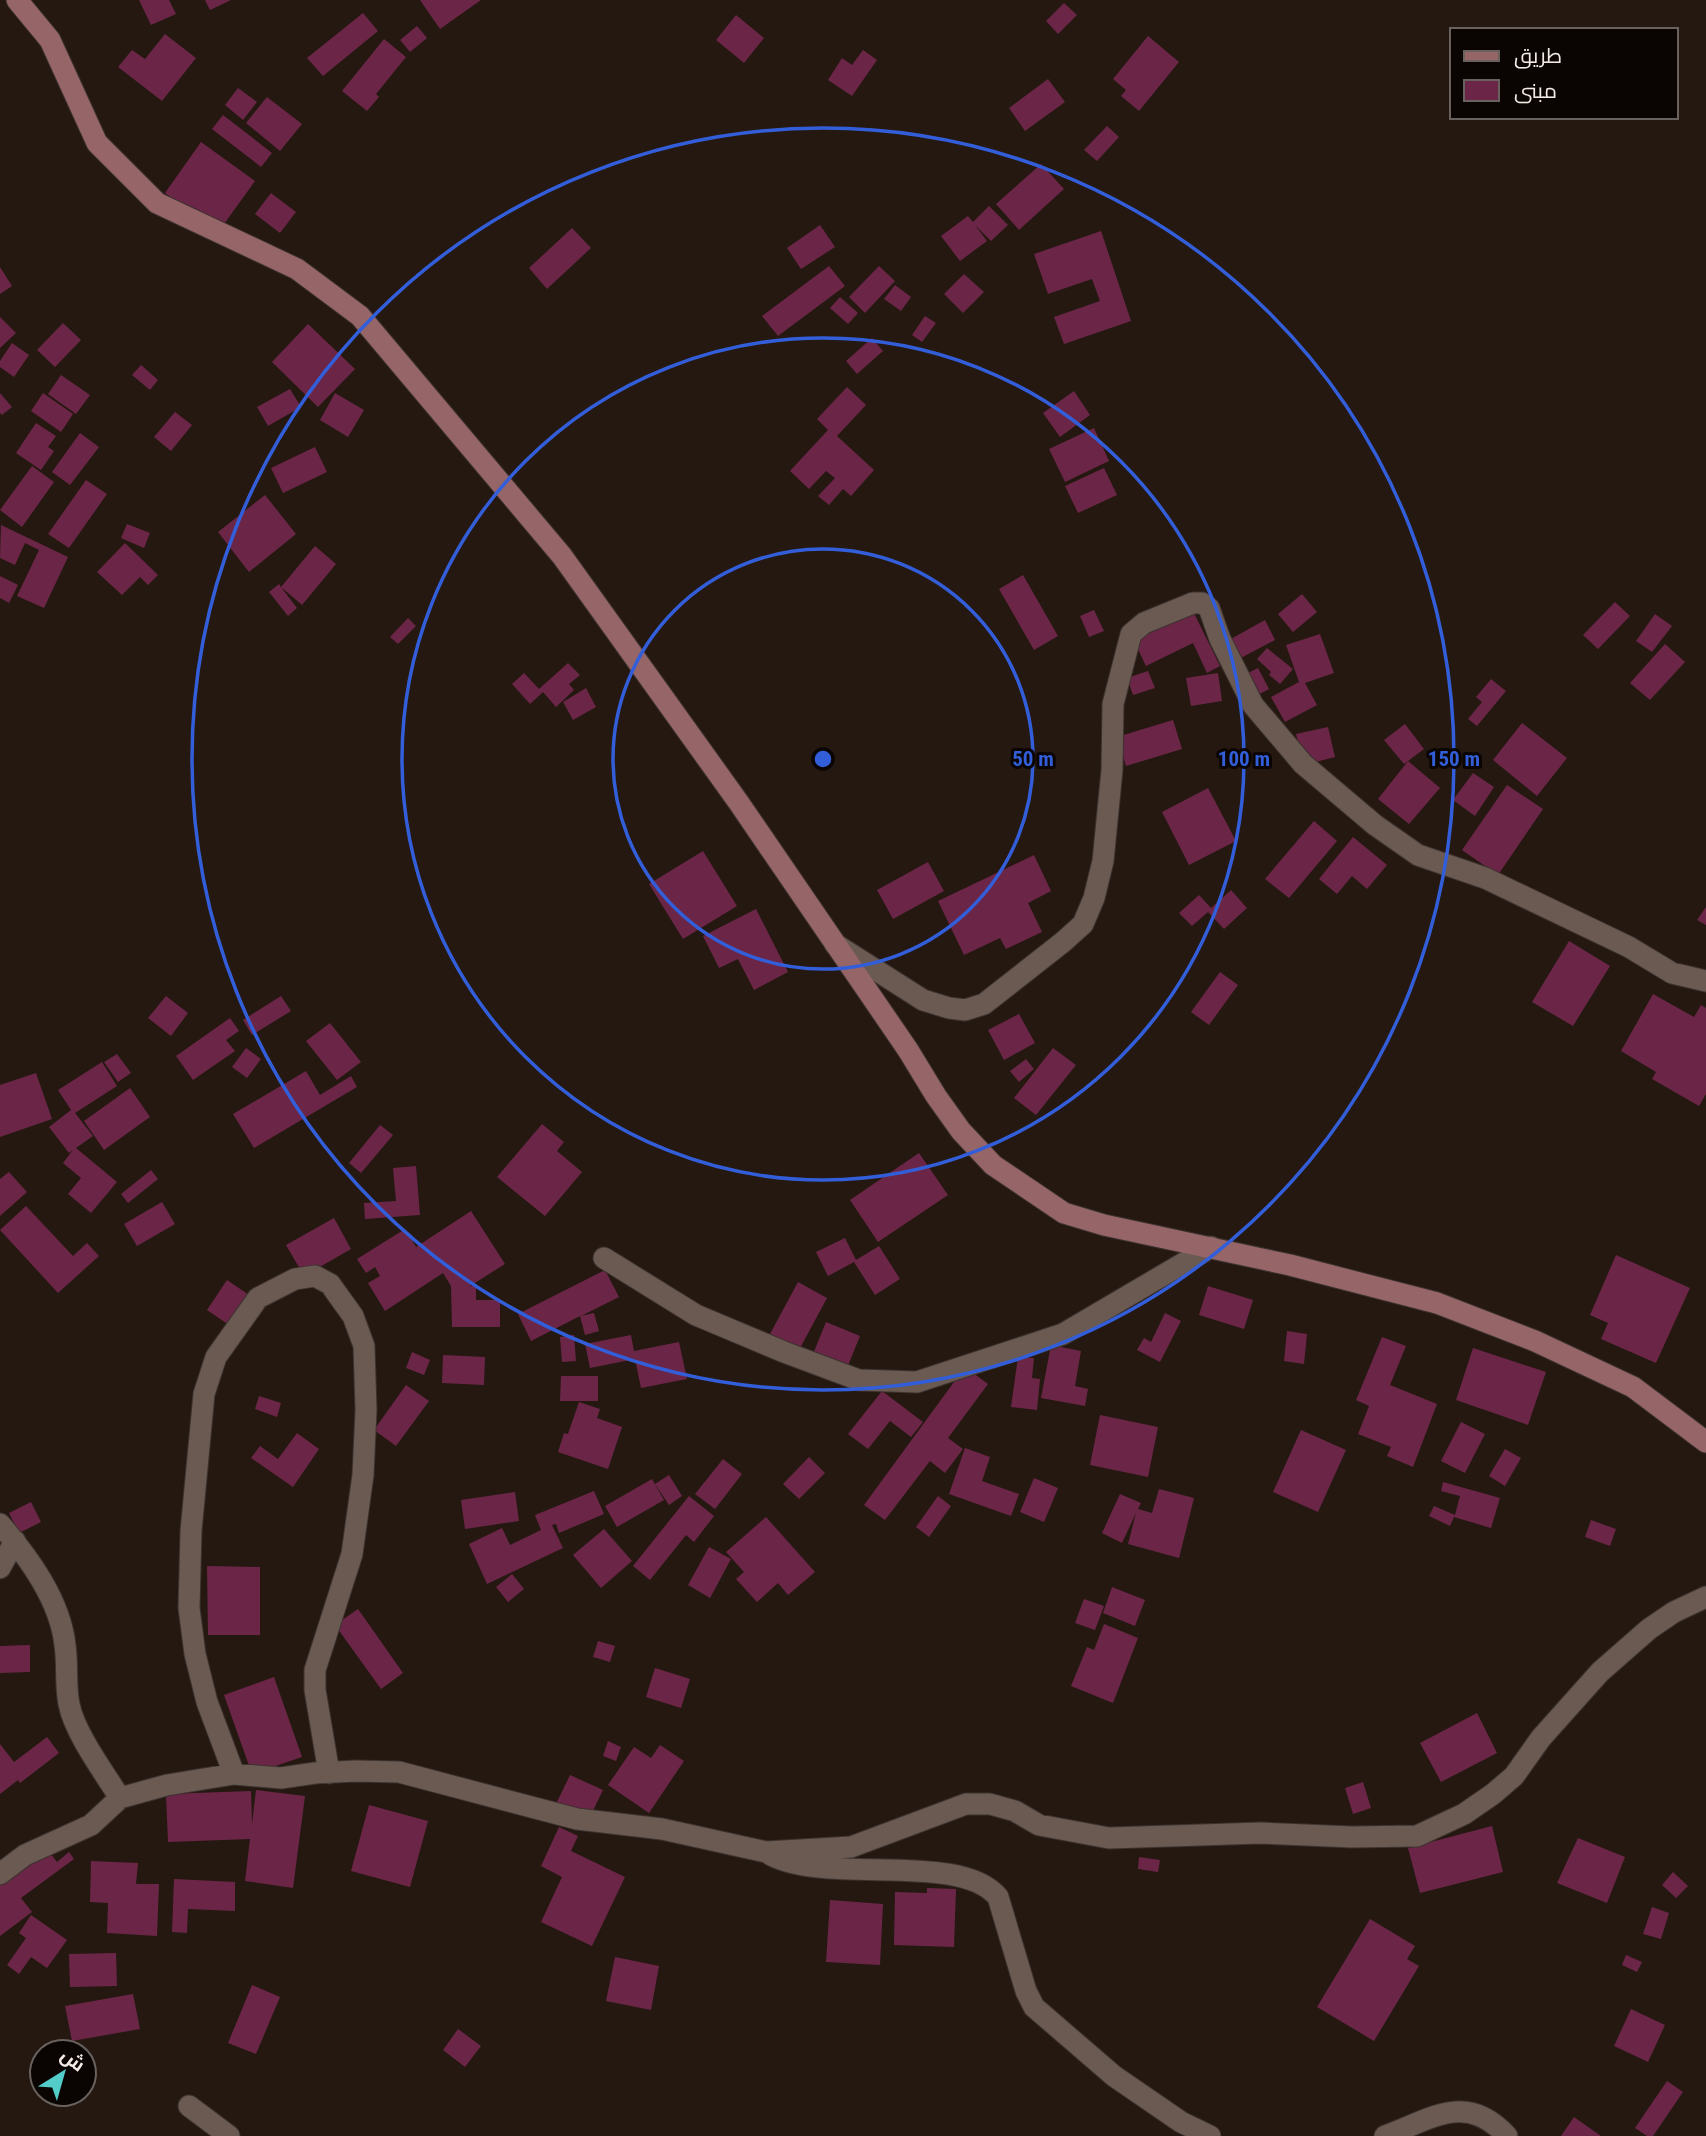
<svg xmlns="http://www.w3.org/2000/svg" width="1706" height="2136" viewBox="0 0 1706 2136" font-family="'Roboto Condensed',Cairo,sans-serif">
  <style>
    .building { fill: #6b2647 }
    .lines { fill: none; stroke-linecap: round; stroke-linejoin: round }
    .street-casing { stroke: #3c322f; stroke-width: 23 }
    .secondary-casing { stroke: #3c322f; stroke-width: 23 }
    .street { stroke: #6a5a51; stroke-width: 21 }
    .secondary { stroke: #966568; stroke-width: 21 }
    .ring { fill: none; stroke: #335ed9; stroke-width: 3.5 }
    .centre { fill: #335ed9; stroke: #0a0503; stroke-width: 3.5 }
    .ring-label { font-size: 21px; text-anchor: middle; font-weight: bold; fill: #335ed9; stroke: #0a0503; stroke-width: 6; stroke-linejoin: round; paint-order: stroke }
  </style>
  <rect width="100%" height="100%" fill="#251811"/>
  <!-- building -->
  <path class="building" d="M139,0H169L176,14L151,25Z
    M205,0H231L210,10Z
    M420,0H481L440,29Z
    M1064,3L1077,15L1058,34L1046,21Z
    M363,13L378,31L323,76L307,58Z
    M736,15L764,38L744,63L716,40Z
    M417,26L427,38L410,52L400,40Z
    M165,34L196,58L162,101L118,67L132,50L145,59Z
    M1148,36L1179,62L1139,111L1121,96L1126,90L1113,79Z
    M384,39L406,57L376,94L379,97L367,111L342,91Z
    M863,50L877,60L852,96L828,80L842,58L852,65Z
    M1048,79L1065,102L1025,131L1009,108Z
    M238,88L257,102L243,120L225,105Z
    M267,97L302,124L280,151L246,123Z
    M223,115L272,153L261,167L212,129Z
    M1107,126L1119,137L1097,161L1084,150Z
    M201,142L255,181L219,231L165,193Z
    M1041,164L1064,189L1019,230L996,204Z
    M271,193L296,212L280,233L255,214Z
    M989,206L1008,225L991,241L975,225L987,241L960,261L941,236L968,216L973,222Z
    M820,225L835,247L801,269L787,248Z
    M572,228L591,248L547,289L529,268Z
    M1101,231L1131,321L1064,344L1054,317L1100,301L1092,279L1048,294L1034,254Z
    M829,266L845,286L778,336L762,316Z
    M879,266L895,281L865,313L849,297Z
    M0,267L12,286L0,294Z
    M964,274L984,292L963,313L944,294Z
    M895,285L911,297L901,311L884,299Z
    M840,297L858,313L848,324L830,308Z
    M925,316L936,323L922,342L912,335Z
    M0,317L16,333L0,348Z
    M63,323L81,340L55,367L37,350Z
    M308,324L355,369L318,407L272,362Z
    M872,338L883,351L857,374L846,361Z
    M12,343L29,355L14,377L0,367V361Z
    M141,365L158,380L150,390L132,375Z
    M61,375L90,395L76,414L48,394Z
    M847,387L866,405L837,436L874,470L851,496L843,489L829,505L818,496L835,478L826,471L809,489L790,471L828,430L817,419Z
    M290,389L301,407L268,426L257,407Z
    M1074,391L1090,415L1060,437L1043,413Z
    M0,393L12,407L2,415L0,413Z
    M43,393L73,414L61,432L31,411Z
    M335,393L364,410L348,437L320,420Z
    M175,412L192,425L171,451L154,437Z
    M36,423L56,436L48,447L54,451L41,470L16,453Z
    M1094,428L1109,461L1065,482L1049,449Z
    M80,433L99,447L70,485L52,472Z
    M315,447L327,472L283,493L271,468Z
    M32,466L54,482L22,527L0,510Z
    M1104,468L1117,495L1078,513L1065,486Z
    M86,480L107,494L69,548L48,534Z
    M265,495L296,534L249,572L218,532Z
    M127,524L150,533L144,548L121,538Z
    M1,525L68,557L44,608L17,596L39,550L25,543L15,565L0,558Z
    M125,543L158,575L148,585L140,577L122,595L97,572Z
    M315,546L336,564L302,605L281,587L297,608L288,616L269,592L279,584L281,587Z
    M1023,575L1058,636L1034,650L999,589Z
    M0,576L18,585L9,603L0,598Z
    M1302,594L1317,612L1293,632L1278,614Z
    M1615,602L1630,616L1598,649L1583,635Z
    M1094,610L1104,631L1089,637L1080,616Z
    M1193,611L1220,666L1207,673L1193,643L1146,666L1134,641Z
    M1655,614L1672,626L1652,652L1636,641Z
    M408,618L416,626L398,644L390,637Z
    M1265,620L1275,640L1239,659L1229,640Z
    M1320,634L1334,673L1305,683L1317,705L1285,722L1271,697L1299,682L1286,645Z
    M1665,644L1685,662L1650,700L1630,683Z
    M1267,648L1293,669L1280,684L1269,675L1271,672L1257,659Z
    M568,663L580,675L569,684L574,690L556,707L543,692L530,704L512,684L524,673L539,689Z
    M1258,668L1269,689L1254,697L1242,676Z
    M1148,671L1155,688L1133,695L1127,678Z
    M1218,673L1222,701L1191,706L1186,678Z
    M1491,679L1506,691L1477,726L1468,719L1482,702L1476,697Z
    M586,688L596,707L573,720L563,702Z
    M1173,720L1182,749L1126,766L1117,737Z
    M1522,723L1567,758L1537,796L1493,760Z
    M1405,724L1424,749L1404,764L1384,740Z
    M1328,727L1335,757L1304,765L1296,734Z
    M1408,761L1440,788L1409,824L1378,799Z
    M1473,773L1494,787L1475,816L1453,800Z
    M1507,785L1543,809L1498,875L1462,850Z
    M1208,788L1236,841L1189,865L1162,812Z
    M1314,821L1337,841L1289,898L1265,879Z
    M1353,837L1387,865L1367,889L1352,876L1337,894L1319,879Z
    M703,851L737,906L683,939L649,884Z
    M1034,855L1051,891L1028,903L1042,932L1006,949L1000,938L964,955L938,901Z
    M928,862L944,891L893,919L877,890Z
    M1231,890L1247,908L1224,929L1208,912L1192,926L1179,913L1199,895L1211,908Z
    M1706,907V925L1697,920Z
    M756,909L788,972L754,990L738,959L719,968L703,936Z
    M1569,941L1610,966L1573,1026L1532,1002Z
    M1220,972L1238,985L1209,1025L1191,1012Z
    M1653,994L1694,1017L1701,1005L1706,1008V1094L1699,1106L1652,1079L1656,1072L1621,1051Z
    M166,996L188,1013L171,1036L148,1018Z
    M281,996L291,1011L252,1035L243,1020Z
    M1019,1014L1035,1043L1004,1060L988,1030Z
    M230,1018L239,1031L226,1040L235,1051L193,1080L176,1056Z
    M330,1023L361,1062L337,1080L306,1041Z
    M246,1048L261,1059L247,1078L232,1067Z
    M1053,1048L1076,1065L1036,1115L1014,1098Z
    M117,1054L131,1073L118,1082L104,1062Z
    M1026,1059L1034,1069L1019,1082L1010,1071Z
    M102,1062L117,1086L75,1113L93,1136L76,1148L117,1182L91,1213L68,1194L81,1178L63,1163L73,1150L69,1153L49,1127L71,1110L58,1090Z
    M306,1071L320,1095L351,1076L357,1087L254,1148L233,1114Z
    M36,1073L52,1119L0,1137V1085Z
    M130,1088L150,1117L104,1150L84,1121Z
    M542,1124L564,1142L557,1151L582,1172L545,1216L497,1177Z
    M380,1125L393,1135L361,1173L349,1163Z
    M919,1153L948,1195L878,1242L850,1200Z
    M416,1166L420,1215L365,1219L364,1203L396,1201L393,1168Z
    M151,1170L158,1179L128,1203L121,1194Z
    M9,1172L27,1192L0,1216V1179Z
    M162,1202L175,1224L137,1246L124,1224Z
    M26,1206L73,1256L87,1243L99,1256L58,1293L0,1230Z
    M471,1211L505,1264L470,1286H476V1300H500V1327H452L451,1286L443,1273L385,1311L368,1283L380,1276L375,1267L366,1273L357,1259L405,1229L416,1247Z
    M334,1218L351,1249L304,1276L286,1245Z
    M845,1238L856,1260L879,1246L900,1279L875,1295L854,1262L828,1276L816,1252Z
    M1616,1255L1690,1288L1656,1363L1601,1339L1608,1323L1590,1315Z
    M605,1270L619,1297L581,1316L594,1313L599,1331L585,1335L580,1316L531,1341L518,1314Z
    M227,1280L252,1297L232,1327L207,1310Z
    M798,1282L827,1298L799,1350L770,1334Z
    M1208,1286L1253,1300L1244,1329L1199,1315Z
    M1165,1313L1181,1321L1160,1362L1137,1350L1144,1338L1151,1342Z
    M826,1322L860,1336L847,1368L813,1354Z
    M1287,1331L1307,1334L1304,1364L1284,1361Z
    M574,1335L576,1361L562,1362L560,1337Z
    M631,1335L634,1351L679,1342L687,1379L641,1388L635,1359L590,1368L585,1344Z
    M1382,1337L1406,1346L1390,1385L1437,1404L1413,1467L1387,1456L1391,1447L1358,1434L1369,1406L1356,1400Z
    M1051,1345L1081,1351L1075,1386L1088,1389L1085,1406L1041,1398Z
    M1473,1348L1546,1372L1528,1425L1456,1400Z
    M412,1352L430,1360L424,1375L406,1368Z
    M443,1355L485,1357L484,1385L442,1383Z
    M1018,1357L1034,1358L1032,1378L1040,1379L1037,1410L1011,1407Z
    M965,1367L988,1384L948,1438L963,1449L945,1473L930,1461L885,1520L864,1505Z
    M561,1376H598V1401H560Z
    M406,1385L429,1401L396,1446L374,1430Z
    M882,1391L923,1422L911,1437L890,1421L868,1449L848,1434Z
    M259,1396L281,1403L277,1417L255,1409Z
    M579,1402L600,1409L597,1418L622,1427L608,1469L558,1452L564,1433L568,1434Z
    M1100,1415L1158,1427L1148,1477L1090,1465Z
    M1461,1422L1485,1434L1465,1473L1441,1461Z
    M1301,1430L1346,1450L1318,1512L1273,1492Z
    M297,1433L319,1449L293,1487L251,1458L260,1446L278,1459Z
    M965,1448L990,1457L982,1481L1019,1494L1011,1516L949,1494Z
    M1505,1449L1521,1458L1505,1486L1489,1476Z
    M809,1457L825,1473L799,1499L783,1484Z
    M723,1459L742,1474L715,1509L695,1494Z
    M669,1475L682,1496L669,1505L655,1484Z
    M1034,1478L1058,1488L1044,1522L1020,1512Z
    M652,1479L664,1500L617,1527L605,1506Z
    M1443,1482L1500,1498L1491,1528L1454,1517L1450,1526L1429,1516L1434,1506L1455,1515L1460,1496L1441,1491Z
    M1159,1489L1194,1498L1179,1558L1128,1544L1136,1513L1122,1543L1102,1533L1120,1494L1141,1503L1138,1509L1152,1513Z
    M594,1491L604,1514L559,1533L556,1524L552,1525L563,1548L487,1584L469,1544L502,1528L510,1545L541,1530L535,1515Z
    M515,1492L519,1521L465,1529L461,1500Z
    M689,1496L714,1516L694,1542L686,1535L650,1580L633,1566Z
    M938,1496L951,1506L929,1537L916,1527Z
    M31,1502L41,1522L19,1533L9,1513Z
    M766,1517L815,1572L788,1595L778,1583L757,1602L736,1579L744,1572L726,1552Z
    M1591,1520L1616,1529L1610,1546L1585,1537Z
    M604,1529L632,1561L601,1588L573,1555Z
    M709,1547L731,1559L710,1598L688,1585Z
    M207,1566L260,1567V1635H208Z
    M512,1574L524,1589L508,1602L496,1587Z
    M1112,1587L1145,1600L1135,1626L1103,1613Z
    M1084,1599L1104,1606L1095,1630L1075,1623Z
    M358,1609L403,1673L381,1689L335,1625Z
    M1104,1624L1138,1638L1113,1703L1071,1686L1087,1647L1094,1650Z
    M598,1641L615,1646L610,1662L593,1657Z
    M30,1645V1672L0,1673V1646Z
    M655,1668L690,1679L681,1708L646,1697Z
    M274,1677L302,1757L252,1774L224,1695Z
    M1477,1713L1497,1753L1441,1782L1420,1743Z
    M47,1737L59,1753L20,1783L18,1780L0,1794V1744L14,1762Z
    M608,1741L621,1747L616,1761L603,1756Z
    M660,1745L684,1761L649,1813L608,1785L634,1747L651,1758Z
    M570,1775L603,1790L589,1819L556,1804Z
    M1363,1782L1371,1808L1353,1814L1345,1788Z
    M256,1790L305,1796L293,1888L245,1881L250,1839L168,1842L166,1794L251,1791L252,1824Z
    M369,1805L428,1821L410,1887L351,1871Z
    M1492,1826L1503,1872L1420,1893L1408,1848Z
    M559,1827L578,1836L571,1851L625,1877L592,1946L541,1922L562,1877L541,1866Z
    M1578,1838L1625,1857L1607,1903L1557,1883Z
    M47,1849L57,1862L69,1852L74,1859L21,1898L32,1912L0,1936V1879Z
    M1139,1857L1160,1860L1158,1872L1138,1869Z
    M91,1861L138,1863L136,1884H159L157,1936L107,1933L108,1903L90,1902Z
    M1673,1872L1688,1886L1676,1898L1662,1885Z
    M174,1879L235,1882V1911L188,1909L187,1933L172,1932Z
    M927,1888L956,1889L954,1947L894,1945L895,1892L927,1893Z
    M830,1900L883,1904L880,1965L826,1962Z
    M1652,1907L1669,1913L1661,1939L1643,1934Z
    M31,1915L67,1940L47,1968L31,1957L19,1974L7,1965L26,1938L19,1933Z
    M1370,1919L1415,1946L1407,1959L1419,1966L1374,2041L1317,2007Z
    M116,1953L117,1986L70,1987L69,1954Z
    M1626,1955L1642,1962L1637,1972L1622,1965Z
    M615,1957L659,1966L651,2010L606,2001Z
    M252,1985L280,1997L256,2054L228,2043Z
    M133,1994L140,2029L72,2041L65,2006Z
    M1631,2009L1665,2025L1648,2062L1614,2046Z
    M458,2029L481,2046L465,2067L443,2050Z
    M1667,2081L1683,2092L1653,2136H1647L1635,2128Z
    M1574,2117L1601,2136H1561Z"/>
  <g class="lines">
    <!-- street casing -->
    <g class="street-casing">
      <path id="street" d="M835,944L923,1000L949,1008L965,1010L984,1004L1063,942L1083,924L1094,898L1103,861L1112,770L1113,704L1131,634L1144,623L1193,603H1202L1209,608L1220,639L1253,705L1303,764L1375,825L1418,855L1485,878L1629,947L1672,973L1706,981
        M604,1258L696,1315L784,1352L859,1380L917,1382L1063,1334L1211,1247
        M0,1524C29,1558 60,1600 65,1645C68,1665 65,1685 69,1704C74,1732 105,1774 120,1798
        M0,1568L15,1541
        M234,1774L207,1702L195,1654L189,1608L191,1531L204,1394L216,1357L258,1298L295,1279L315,1276L330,1284L353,1316L364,1346L366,1410L363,1475L352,1554L315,1670V1690L329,1773
        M771,1855C828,1885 960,1851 998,1897L1026,1991L1034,2007L1114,2076L1181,2122L1210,2136
        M0,1874L25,1855L91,1825L120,1798L167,1785L234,1774L281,1778L315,1773L356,1771L399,1772L577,1819L662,1829L766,1852L851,1847L966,1804H990L1015,1811L1039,1825L1109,1838L1261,1833L1352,1837L1417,1836L1464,1814L1493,1794L1514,1776L1541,1738L1600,1672L1649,1629L1674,1612L1706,1597
        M189,2106L229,2136
        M1385,2136C1432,2119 1466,2091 1507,2136"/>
    </g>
    <!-- secondary casing -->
    <g class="secondary-casing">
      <path id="secondary" d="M17,0L50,40L97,143L157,203L297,269L360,316L562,556L739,803L908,1050L936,1096L961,1131L993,1165L1064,1213L1104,1225L1290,1265L1437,1303L1535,1341L1633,1387L1706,1442"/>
    </g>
    <!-- street -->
    <use href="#street" class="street"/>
    <!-- secondary -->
    <use href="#secondary" class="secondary"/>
  </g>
  <!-- distance rings -->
  <g class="ring">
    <circle cx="823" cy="759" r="210"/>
    <circle cx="823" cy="759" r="421"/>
    <circle cx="823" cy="759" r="631"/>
  </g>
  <circle cx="823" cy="759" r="10" class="centre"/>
  <g class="ring-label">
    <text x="1033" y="766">50 m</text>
    <text x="1244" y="766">100 m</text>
    <text x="1454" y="766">150 m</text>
  </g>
  <!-- legend -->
  <rect x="1450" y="28" width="228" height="91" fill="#0a0503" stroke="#68615e" stroke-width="2"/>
  <rect x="1464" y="51" width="35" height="10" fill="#966568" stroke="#68615e" stroke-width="2"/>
  <text x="1514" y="63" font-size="21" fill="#f5ebe6">طريق</text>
  <rect x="1464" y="80" width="35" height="21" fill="#6b2647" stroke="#68615e" stroke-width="2"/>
  <text x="1514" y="98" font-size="21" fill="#f5ebe6">مبنى</text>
  <!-- north arrow -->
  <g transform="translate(63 2073) rotate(37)"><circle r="33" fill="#0a0503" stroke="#68615e" stroke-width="2"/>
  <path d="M0-5L12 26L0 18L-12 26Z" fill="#53cdca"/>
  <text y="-10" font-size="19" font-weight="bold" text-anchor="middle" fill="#f5ebe6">ش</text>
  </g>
</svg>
